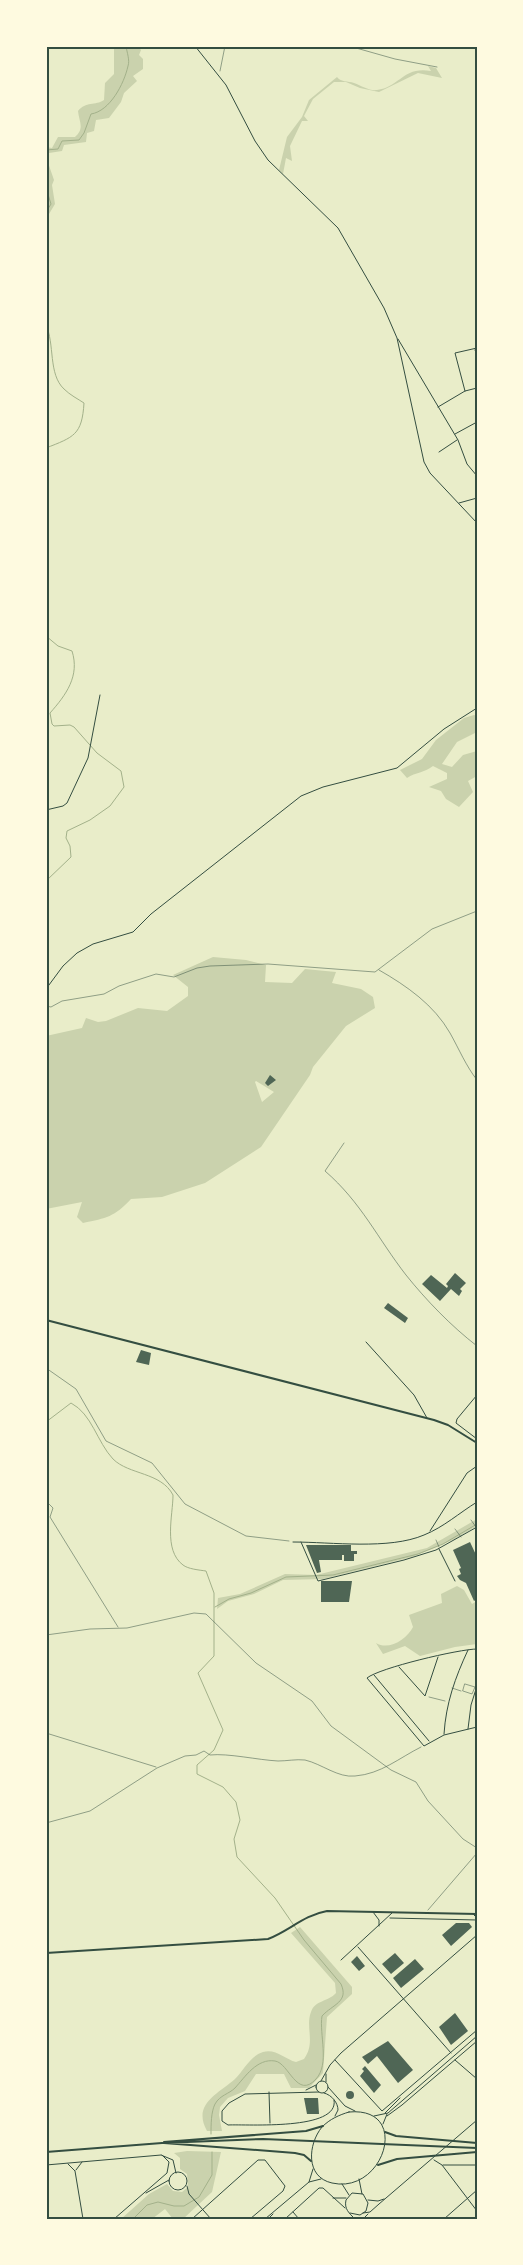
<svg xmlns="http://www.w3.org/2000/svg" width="523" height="2265" viewBox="0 0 523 2265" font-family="'Archivo Narrow',sans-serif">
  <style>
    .green { fill: #cad2ad; fill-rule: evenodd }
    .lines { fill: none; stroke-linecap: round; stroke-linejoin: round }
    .stream { stroke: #a3b18a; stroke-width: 1 }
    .building { fill: #4f6655 }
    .path { stroke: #344e41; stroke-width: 0.5 }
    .pedestrian { stroke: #344e41; stroke-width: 0.5 }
    .minor { stroke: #344e41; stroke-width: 1 }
    .tertiary { stroke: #344e41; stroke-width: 1 }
    .secondary { stroke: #344e41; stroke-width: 2 }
    .trunk { stroke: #344e41; stroke-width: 2 }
    .neatline { fill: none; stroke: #344e41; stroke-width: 2 }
  </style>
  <rect width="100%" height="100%" fill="#e9edc9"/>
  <!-- green -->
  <path class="green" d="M114,46H137L141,50L139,55L143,59V69L133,76L137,81L124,93L121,102L109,118L96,120L94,131L87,133L86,142L64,145L62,151L49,153L46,147L52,148L58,137H75C85,128 79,122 78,111C86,101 95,106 104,100L105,83L114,74Z
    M428,66L436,68L442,78L418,73L379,92L360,88L346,82H334L313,99L304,116L308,121H302L290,146L292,161L286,158L283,174L279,170L287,137L302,117L309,100L337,77C340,82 348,81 354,83C362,86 369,91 377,90C400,87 403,66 431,71Z
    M46,157L54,180L52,185L55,204L46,219Z
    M474,715L477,716L475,723L477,732L457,742L442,764L452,767L463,755L477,751V776L468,781L473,792L459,807L446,799L441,791L429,787L447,779V773L433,766C424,773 416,772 407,778L400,770L422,759L436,740L464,718Z
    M213,957L246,960L266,965L265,982L292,983L305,969L336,972L332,983L361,989L373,997L375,1008L346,1026L313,1067L310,1075L261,1147L205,1183L162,1197L131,1199C114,1217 107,1218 83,1223L77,1217L82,1202L46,1209V1036L82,1028L86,1018L98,1022L106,1021L138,1008L167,1011L188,996V987L173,975ZM256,1081L274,1092L262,1102L255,1082Z
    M477,1519V1526L455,1539L412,1557L323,1579L283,1580L254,1594L228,1601L217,1609L218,1598L240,1594L285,1574L316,1575L427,1548Z
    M457,1586L464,1590L472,1604L477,1601V1644L455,1647L420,1656L405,1646L383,1654L376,1643C389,1651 407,1639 413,1627L409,1615L442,1603L441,1594Z
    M300,1927L352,1987V1994L327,2017L323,2073L309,2088H291L284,2074H256L245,2091L228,2098L220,2107L219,2115L222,2131H207C192,2104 218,2094 235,2079C244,2070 250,2056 263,2052C275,2048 285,2059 296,2062L304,2059C316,2043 305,2027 311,2012C315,2000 328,2002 336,1993L335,1983L291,1933Z
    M187,2151L221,2152L212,2192L183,2219H173L165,2209L152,2219H121L149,2194L167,2184L173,2191L182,2192L188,2187L187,2174L180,2169V2158L174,2153Z"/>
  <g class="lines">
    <!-- stream -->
    <path class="stream" d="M46,150L58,149L62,141L79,140L84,133L91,114C110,111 124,84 128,66C130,60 127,53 126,46
      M46,188L51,204L46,212
      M46,325C55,344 48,374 64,389C70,395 78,399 84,403C82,435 74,437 46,448
      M46,636L58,646L72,651C80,676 66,695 50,713L52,724L54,726L70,725L74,727L97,753L121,771L124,787L110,806L90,820L67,831L66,838L70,846L71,857L46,881
      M46,1422L71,1403C92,1414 97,1442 113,1459C129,1475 161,1472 173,1495C173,1515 163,1550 183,1565C188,1569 199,1570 206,1571L214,1593V1656L198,1673L223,1730L214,1750L197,1765V1774L223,1787L236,1802L240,1820L234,1839L237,1857L275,1898L304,1940L341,1984C349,2002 333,2004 322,2016C319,2034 330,2064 316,2079C297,2100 289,2063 275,2061C257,2058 245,2077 235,2088C229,2094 220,2095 215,2104C211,2112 211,2125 211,2134
      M215,1607L229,1599L251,1593L286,1577L333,1575L418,1554L443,1544L477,1524
      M133,2219L147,2205L158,2202L174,2206H184L199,2197L212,2175V2152"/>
  </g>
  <!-- building -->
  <path class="building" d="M270,1075L276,1080L268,1086L265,1083Z
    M455,1273L466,1283L460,1289L462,1291L459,1296L451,1289L440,1301L422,1284L431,1275L447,1288L448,1286L446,1284Z
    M388,1303L408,1318L405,1323L384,1308Z
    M141,1350L151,1353L149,1365L136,1362Z
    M470,1542L477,1557V1599L474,1601L466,1583L460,1580L457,1576L461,1574L459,1569L461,1568L453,1550Z
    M306,1545H351V1551H357V1554H354V1561H344V1555H342V1560H319L321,1572L317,1573Z
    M321,1581H352L349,1602H321Z
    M456,1923H469L472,1927L451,1946L442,1935Z
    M395,1953L404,1963L391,1974L382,1964Z
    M357,1956L365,1966L359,1971L351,1962Z
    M415,1959L424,1969L401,1988L393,1978Z
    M455,2013L468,2031L451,2045L439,2027Z
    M388,2041L413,2070L398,2083L377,2056L368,2064L362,2057Z
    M365,2066L381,2085L374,2093L360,2076L364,2071L362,2069Z
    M346 2095a4 4 0 1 1 8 0a4 4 0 1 1-8 0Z
    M304,2098H318L319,2114H307Z"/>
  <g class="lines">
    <!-- path -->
    <path class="path" d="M349,46L395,59L437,67
      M220,71L225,46
      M379,970C407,986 434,1005 450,1033C459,1049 466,1066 477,1080
      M46,1006L51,1007L62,1001L104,994L119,986L156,974L174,977L197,968L210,966L268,964L375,972L432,929L477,911
      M344,1143L325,1171C361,1202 378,1239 406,1275C426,1300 451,1326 477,1346
      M46,1368L76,1389L106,1441L152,1463L185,1504L246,1536L289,1541
      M46,1501L53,1508L50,1517L118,1627
      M46,1635L90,1629L127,1628L194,1613L206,1614L256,1663L312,1701L331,1726L391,1770L416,1782L428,1801L463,1839L477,1848
      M429,1697L445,1701
      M46,1733L156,1767
      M46,1823L90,1811L157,1768L185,1756L196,1755L204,1751L210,1755C228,1753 258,1760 278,1761C287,1761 296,1759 305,1760C322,1764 338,1778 355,1776C381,1774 399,1758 421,1747
      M428,1910L477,1853"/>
    <!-- pedestrian -->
    <path class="pedestrian" d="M471,1520L476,1527
      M455,1529L461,1537
      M436,1540L439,1547
      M465,1684L475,1687L472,1694L463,1691Z
      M452,1688L461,1691"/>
    <!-- minor -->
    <path class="minor" d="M46,49L52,46
      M398,339L458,440L467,464L477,476
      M475,350L477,355
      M465,391L455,353L477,348
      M438,407L465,391L477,388
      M455,434L477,422
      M439,452L457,440
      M459,503L477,498
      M46,810L63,806L67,803L88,758L100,695
      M46,989L63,966L77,953L93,944L133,932L151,914L301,796L323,787L397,768L444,729L477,708
      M366,1342L414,1395L427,1418
      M477,1395L457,1419L456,1423L477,1439
      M430,1531L467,1473L477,1466
      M293,1542C332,1542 389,1550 424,1535C444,1527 459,1513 477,1502
      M301,1542L318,1581L404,1560L436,1550L477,1527
      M439,1549L455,1581
      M477,1649C459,1649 379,1668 367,1678L424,1746L444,1735L477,1727
      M399,1667L425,1696L438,1657
      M374,1675L429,1741
      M468,1729L471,1705L477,1686
      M444,1734C446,1703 455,1678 468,1650
      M373,1912L379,1920V1926
      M473,1914L477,1918
      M390,1918L477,1920
      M358,1947L451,2053
      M341,1960L392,1913
      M335,2060L382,2111L477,2030
      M455,2060L477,2079
      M321,2081L330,2065L341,2053L477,1935
      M316 2087a6 6 0 1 1 12 0a6 6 0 1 1-12 0Z
      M326,2082V2074
      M328,2087L345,2106L355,2111
      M306,2090L316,2085
      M269,2092L270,2123
      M319,2092L245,2094L229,2103L222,2111V2121L228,2125C247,2124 340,2131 334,2100
      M324,2093C332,2095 338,2103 338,2110L335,2116
      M385,2113L400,2098
      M387,2116L402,2105L477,2041
      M434,2160L442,2165L477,2211
      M68,2164L75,2171L83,2219
      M46,2165L161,2155L173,2160L176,2173
      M443,2165H477
      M76,2170L82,2162
      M169 2181a9 9 0 1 1 18 0a9 9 0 1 1-18 0Z
      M359,2179L362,2194
      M342,2184L349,2195
      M187,2186L189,2194L211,2219
      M146,2193L169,2180
      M333,2198H346
      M368,2200L378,2201L384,2199
      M293,2212L299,2219
      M350,2213L360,2215L366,2211L368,2203L363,2194L352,2193L346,2200C344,2209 349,2213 355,2219
      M363,2213L370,2212L379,2204L477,2120
      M114,2219L167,2173L169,2162L162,2155
      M192,2219L258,2160H265L285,2186L283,2191L250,2219
      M285,2219L319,2188H323L345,2208
      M363,2219L368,2214
      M444,2219L477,2190"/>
    <!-- tertiary -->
    <path class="tertiary" d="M195,46L226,85L255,141L268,160L338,228L384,308L397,338L424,462L430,473L477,523
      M349,2112C412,2106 384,2195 332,2183C305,2177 308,2144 322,2127C330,2119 339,2115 349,2112Z
      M374,2116L388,2113L477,2036
      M383,2124L387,2114
      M309,2182L313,2169
      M265,2219L309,2182L321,2179
      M268,2219L273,2214"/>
    <!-- secondary -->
    <path class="secondary" d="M46,1320L434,1420L448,1425L477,1443
      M46,1953L268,1939C289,1931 304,1915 327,1911L477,1914"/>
    <!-- trunk -->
    <path class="trunk" d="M385,2132L396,2136L477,2143
      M164,2142L306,2131L323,2126
      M164,2143L295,2153L304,2155L311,2161
      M46,2152L162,2143L263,2139L477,2148
      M378,2165L397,2159L477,2152"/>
  </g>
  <!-- border -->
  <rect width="523" height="2265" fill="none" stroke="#fefae0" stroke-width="95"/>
  <rect x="48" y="48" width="428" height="2170" class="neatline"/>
</svg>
